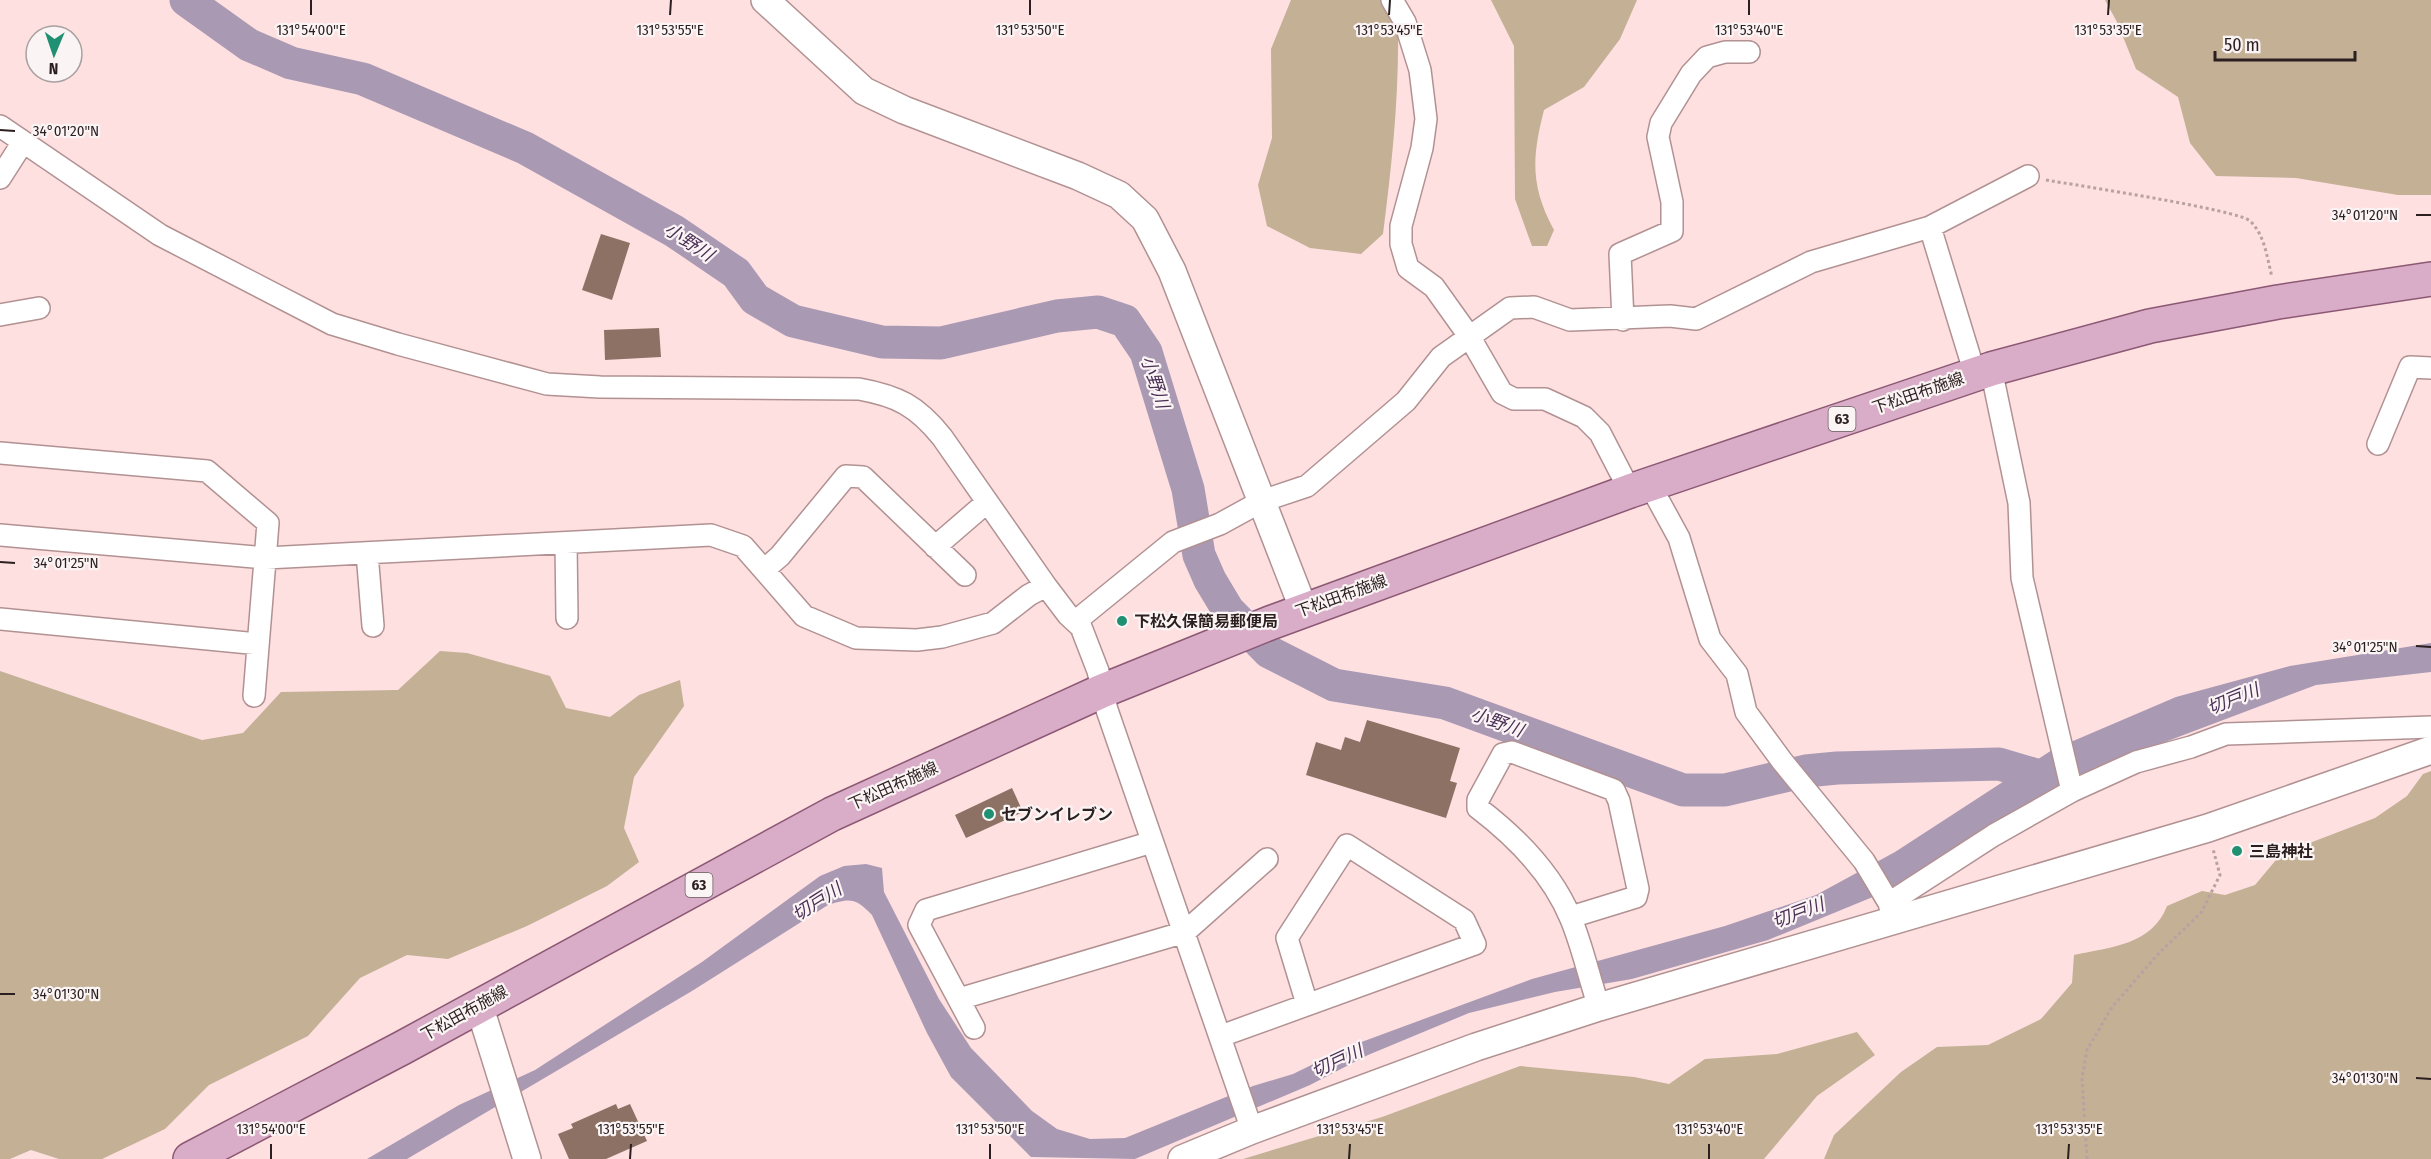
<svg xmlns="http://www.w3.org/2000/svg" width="2431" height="1159" viewBox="0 0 2431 1159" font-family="'Fira Sans Condensed','Noto Sans JP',sans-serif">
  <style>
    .forest { fill: #c3b095 }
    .water { fill: #aa99b3 }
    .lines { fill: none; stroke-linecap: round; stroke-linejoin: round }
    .river { stroke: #aa99b3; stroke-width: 33 }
    .building { fill: #8d7164 }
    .minor-casing { stroke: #b29192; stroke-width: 24 }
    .tertiary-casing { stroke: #b29192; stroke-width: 30 }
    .primary-casing { stroke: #8c5874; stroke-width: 36 }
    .path { stroke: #b9a1a2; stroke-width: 3; stroke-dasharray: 3 3; stroke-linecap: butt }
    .minor { stroke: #fff; stroke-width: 21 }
    .tertiary { stroke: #fff; stroke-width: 27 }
    .primary { stroke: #d9adc7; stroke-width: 33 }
    .ticks { fill: none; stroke: #2c1f20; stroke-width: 2 }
    .poi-dot { fill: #1f9071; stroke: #fbf4f4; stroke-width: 2 }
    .labels { text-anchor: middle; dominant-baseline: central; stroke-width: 4.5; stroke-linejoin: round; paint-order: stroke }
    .shield { fill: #fbf4f4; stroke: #6a5f60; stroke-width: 1.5 }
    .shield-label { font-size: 15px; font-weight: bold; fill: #2c1f20 }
    .street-label { font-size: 16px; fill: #2c1f20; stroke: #fbf4f4 }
    .poi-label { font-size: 16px; font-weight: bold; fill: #2c1f20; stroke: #fbf4f4; text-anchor: start }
    .water-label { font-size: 18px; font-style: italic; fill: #4a2f56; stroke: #fbf4f4 }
    .ticks-label { font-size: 15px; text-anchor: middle; fill: #2c1f20; stroke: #fbf4f4; stroke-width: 4.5; stroke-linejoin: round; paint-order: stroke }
  </style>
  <rect width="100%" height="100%" fill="#fee0e1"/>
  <!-- forest -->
  <path class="forest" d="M1291,0H1397C1401,79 1393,156 1383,234L1361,254L1310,248L1267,226L1258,185L1272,138L1271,49Z
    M1491,0H1637L1620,39L1584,87L1544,110C1532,157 1530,186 1554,230L1547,246H1532L1515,199L1514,46Z
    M2105,0H2431V195H2398L2296,178L2216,176L2190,143L2178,97L2136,69L2117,22Z
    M440,651L467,653L550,676L566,708L610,717L639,695L680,680L684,706L634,777L624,828L639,862L607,886L527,926L448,959L407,955L360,978L308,1036L209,1085L165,1129L102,1159H59L31,1150L10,1159H0V671L202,740L243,733L281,692L398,690Z
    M2431,771V1159H1824L1834,1135L1901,1072L1937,1047L1988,1045L2041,1019L2072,983L2074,955C2111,947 2152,945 2167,906L2202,891L2225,895L2255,885L2281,854L2375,818L2407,796L2423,774Z
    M1857,1032L1875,1055L1817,1096L1764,1159H1243L1382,1117L1520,1066L1634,1077L1669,1084L1705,1059L1777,1054Z"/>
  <!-- water -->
  <path class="water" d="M2431,643V672L2316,685L2165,742L2053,789L1897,887L1768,940L1632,979L1555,992L1469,1013L1368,1055L1310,1085L1135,1159L1031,1157L951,1077L927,1033L872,915C855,898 851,898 828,905L692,991L407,1159H367L459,1105L535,1070L702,962L820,876L844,866L866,864L882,868L884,892L939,999L971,1048L1032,1111L1057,1129L1090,1139L1125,1138L1253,1086L1293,1074L1348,1047L1532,979L1725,926L1816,895L1895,852L2052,750L2176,697L2290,666Z"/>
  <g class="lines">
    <!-- river -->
    <path class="river" d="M186,0L249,45L291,63L363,79L525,148L674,231L736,273L755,299L793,321L882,342L941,343L1057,316L1098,312L1125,321L1146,352L1188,489L1199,555L1210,580L1228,610L1269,652L1334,685L1445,703L1683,790H1725L1806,771L1837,768L1999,764L2043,777"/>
  </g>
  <!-- building -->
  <path class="building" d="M601,234L630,243L612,300L582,290Z
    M659,328L661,357L605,360L604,330Z
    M1367,720L1460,748L1450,781L1457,783L1446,818L1306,775L1316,742L1341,750L1345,737L1360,742Z
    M1012,788L1023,812L966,838L955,815Z
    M616,1104L618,1109L630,1104L647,1141L606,1159H569L558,1134L573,1128L571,1124Z"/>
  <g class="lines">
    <!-- minor casing -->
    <g class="minor-casing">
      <path id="minor" d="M1392,0L1405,22L1420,70L1426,119L1422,148L1401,226V244L1408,268L1434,287L1469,336L1502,393L1514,399H1545L1584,417L1600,433L1630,491
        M0,126L160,235L332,324L398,344L547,384L600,387L859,389C898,396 917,406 942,437L1046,586L1068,615L1081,627L1098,671L1107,710L1252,1130
        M0,178L23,142
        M1930,227L1975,374
        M0,315L39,308
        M1623,320L1620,254L1672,231V202L1658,137L1661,123L1691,74L1707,57L1725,52H1749
        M1991,369L2019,503L2022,578L2072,791
        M2378,444L2410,367L2431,368
        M0,453L207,471L268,523L254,696
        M1650,485L1679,538L1710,639L1737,674L1746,712L1782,761L1864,861L1889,903L1892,915
        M0,535L266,558L711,535L743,546L804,616L856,638L917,640L942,637L993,623L1029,595L1046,586
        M566,543L567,618
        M935,547L986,503
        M367,553L373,626
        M765,569L780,556L846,476L863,477L965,575
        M0,619L258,644
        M1076,621L1173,542L1220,524L1262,501L1307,486L1406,401L1441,357L1510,308L1534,307L1570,320L1670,316L1696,319L1811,262L1930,227L2028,176
        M1889,903L1994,835L2072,791L2136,762L2191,747L2226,734L2431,727
        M1571,917L1636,897L1638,889L1619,801L1614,790L1512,752L1503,754L1478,800V808C1516,837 1553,875 1571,919C1583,948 1589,978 1599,1007
        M959,999L1185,932L1267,859
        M974,1028L919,925L926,910L1152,842
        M1221,1036L1475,944L1464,920L1347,845L1287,938L1307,1004"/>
    </g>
    <!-- tertiary casing -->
    <g class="tertiary-casing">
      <path id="tertiary" d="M765,0L864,91L904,110L1078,176L1119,195L1145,219L1172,271L1304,610
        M479,1005L527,1159
        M1182,1159L1252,1130L1476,1047L1599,1007L2208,828L2431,750"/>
    </g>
    <!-- primary casing -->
    <g class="primary-casing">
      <path id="primary" d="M190,1159L402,1048L832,814L1102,691L1270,623L1630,491L1991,369L2150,326L2278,302L2431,279"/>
    </g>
    <!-- path -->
    <path class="path" d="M2046,180C2075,185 2239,210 2250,221C2265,235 2267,258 2272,277
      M2087,1159L2082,1078L2087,1050L2112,1007L2160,952L2201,913L2220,875L2213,849"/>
    <!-- minor -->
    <use href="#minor" class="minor"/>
    <!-- tertiary -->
    <use href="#tertiary" class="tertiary"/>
    <!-- primary -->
    <use href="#primary" class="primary"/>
  </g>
  <!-- ticks -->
  <path class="ticks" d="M311,15V0M670,15L671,0M1030,15V0M1389,15L1390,0M1749,15V0M2108,15L2109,0M0,130L15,131M2416,215H2431M0,562L15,563M2416,646L2431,647M0,994H15M2416,1078L2431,1079M271,1159V1144M630,1159L631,1144M990,1159V1144M1349,1159L1350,1144M1709,1159V1144M2068,1159L2069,1144"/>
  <!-- markers -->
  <g class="poi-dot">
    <circle cx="1122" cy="621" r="6"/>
    <circle cx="989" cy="814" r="6"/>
    <circle cx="2237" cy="851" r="6"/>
  </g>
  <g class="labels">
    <!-- shield labels -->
    <g class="shield">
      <rect x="1828.5" y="407" width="27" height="24" rx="4.5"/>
      <rect x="685.5" y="873" width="27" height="24" rx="4.5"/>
    </g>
    <g class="shield-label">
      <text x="1842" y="419">63</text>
      <text x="699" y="885">63</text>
    </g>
    <!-- street labels -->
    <g class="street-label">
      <text transform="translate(1918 393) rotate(-19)">下松田布施線</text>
      <text transform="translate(1341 596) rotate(-20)">下松田布施線</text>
      <text transform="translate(893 786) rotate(-24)">下松田布施線</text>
      <text transform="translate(464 1013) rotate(-29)">下松田布施線</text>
    </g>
    <!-- poi labels -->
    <g class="poi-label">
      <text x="1134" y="621">下松久保簡易郵便局</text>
      <text x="1001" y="814">セブンイレブン</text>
      <text x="2249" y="851">三島神社</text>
    </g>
    <!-- water labels -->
    <g class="water-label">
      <text transform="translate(689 242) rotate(33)">小野川</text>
      <text transform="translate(1155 382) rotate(72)">小野川</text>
      <text transform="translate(2233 699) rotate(-22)">切戸川</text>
      <text transform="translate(1497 722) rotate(20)">小野川</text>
      <text transform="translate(817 902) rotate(-32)">切戸川</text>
      <text transform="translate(1798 913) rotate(-21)">切戸川</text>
      <text transform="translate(1337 1061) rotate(-25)">切戸川</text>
    </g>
  </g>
  <g class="ticks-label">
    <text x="311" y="35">131°54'00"E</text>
    <text x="670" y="35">131°53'55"E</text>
    <text x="1030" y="35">131°53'50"E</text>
    <text x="1389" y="35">131°53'45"E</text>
    <text x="1749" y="35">131°53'40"E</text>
    <text x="2108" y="35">131°53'35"E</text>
    <text x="66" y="136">34°01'20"N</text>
    <text x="2365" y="220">34°01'20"N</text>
    <text x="66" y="568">34°01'25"N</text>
    <text x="2365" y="652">34°01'25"N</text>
    <text x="66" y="999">34°01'30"N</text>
    <text x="2365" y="1083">34°01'30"N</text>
    <text x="271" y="1134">131°54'00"E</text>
    <text x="631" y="1134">131°53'55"E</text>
    <text x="990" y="1134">131°53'50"E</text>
    <text x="1350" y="1134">131°53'45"E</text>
    <text x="1709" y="1134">131°53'40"E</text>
    <text x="2069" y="1134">131°53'35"E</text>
  </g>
  <!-- north arrow -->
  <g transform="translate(54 54) rotate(182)"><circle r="28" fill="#fbf4f4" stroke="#a89f9f" stroke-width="1.5"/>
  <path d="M0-4.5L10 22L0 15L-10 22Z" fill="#1f9071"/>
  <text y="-9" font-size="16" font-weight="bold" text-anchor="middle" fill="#2c1f20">N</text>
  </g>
  <!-- scale -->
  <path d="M2215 51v9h140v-9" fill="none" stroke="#2c1f20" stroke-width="3"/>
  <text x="2224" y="51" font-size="18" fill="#2c1f20" stroke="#fbf4f4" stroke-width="4.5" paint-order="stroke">50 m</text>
</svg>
